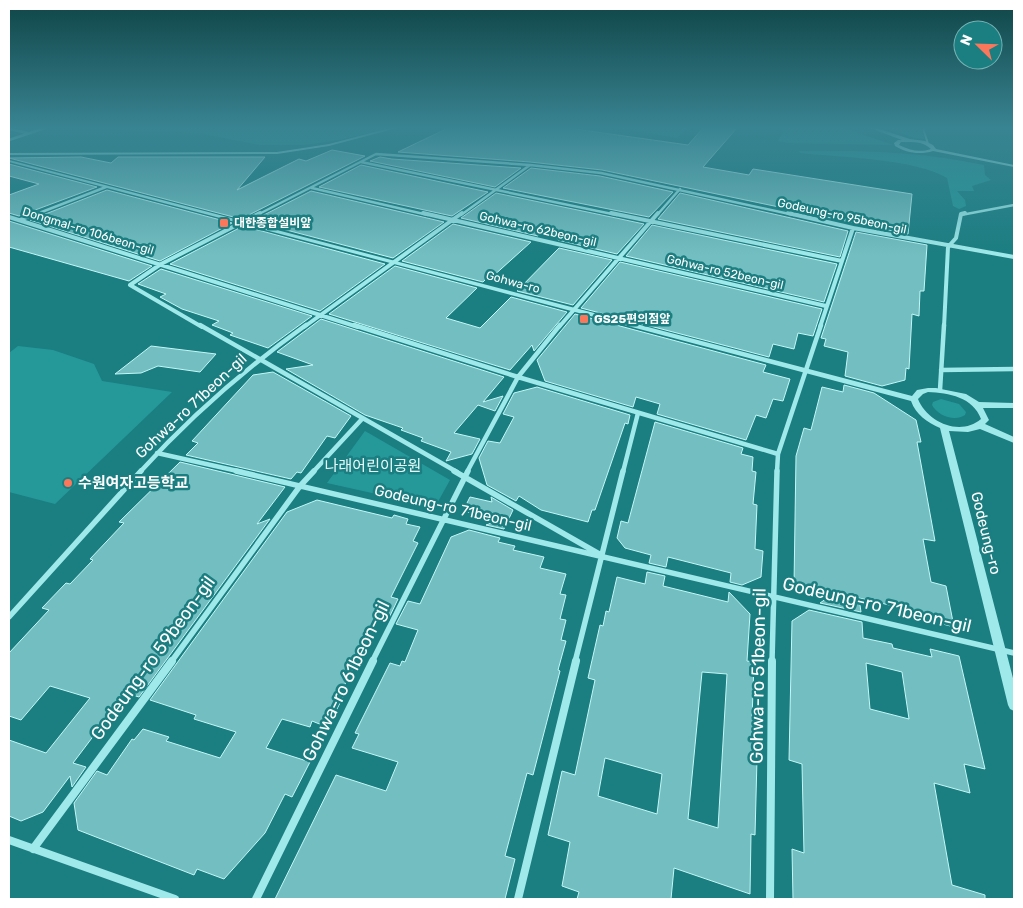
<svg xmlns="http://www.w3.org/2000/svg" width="1023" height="908" viewBox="0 0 1023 908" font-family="Rubik,'Noto Sans KR',sans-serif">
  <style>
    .green { fill: #259999 }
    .building { fill: #72bec0; stroke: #c4f7f7; fill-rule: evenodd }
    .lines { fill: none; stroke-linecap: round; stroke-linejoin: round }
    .service { stroke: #9fe9ea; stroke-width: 2 }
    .minor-far4 { stroke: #9fe9ea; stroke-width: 2.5 }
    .minor-far3 { stroke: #9fe9ea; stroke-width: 4 }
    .minor-far2 { stroke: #9fe9ea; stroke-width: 4.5 }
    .minor-far1 { stroke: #9fe9ea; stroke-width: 5.5 }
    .minor { stroke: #9fe9ea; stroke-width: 8 }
    .tertiary { fill: #9fe9ea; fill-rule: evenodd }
    .poi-dot { fill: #fb775c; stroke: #1b7e81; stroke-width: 2 }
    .labels { text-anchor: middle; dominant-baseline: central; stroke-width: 5; stroke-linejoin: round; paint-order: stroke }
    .far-street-label { font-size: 12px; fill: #fff; stroke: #1b7e81 }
    .far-poi-label { font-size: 12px; font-weight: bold; fill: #fff; stroke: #1b7e81; text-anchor: start }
    .street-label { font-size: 15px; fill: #fff; stroke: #1b7e81 }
    .park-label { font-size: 15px; fill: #e7fcfc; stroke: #1b7e81 }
    .poi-label { font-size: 15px; font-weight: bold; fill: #fff; stroke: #1b7e81; text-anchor: start }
    .near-street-label { font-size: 18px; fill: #fff; stroke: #1b7e81 }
  </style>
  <rect width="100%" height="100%" fill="#1b7e81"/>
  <!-- green -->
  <path class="green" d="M69,128H392L338,140L303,145H260L198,133Z
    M617,128H687L677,138Z
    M785,128H844L893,145L789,143L778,141Z
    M884,128H921L925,139L915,138Z
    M799,151C862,150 923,152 984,165L985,175L991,180L972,186L974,191H957L965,200L966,206L959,209L953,206L947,178C917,159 838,157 800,153Z
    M18,346L53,350L94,364L102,381L172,392L55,504L9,492V353Z
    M941,399L959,404L966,412L965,415C955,422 938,416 932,405L933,402Z
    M365,431L450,480L435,507L327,483Z"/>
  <!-- building -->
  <path class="building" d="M448,128H568L688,145L703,128H737L703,167L749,175L753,169L912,194L908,234L602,170L530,162L398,152Z
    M332,150L365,156L241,219L9,158L81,157L111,163L118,157H265L237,190L299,159L306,161Z
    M380,157L392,159L521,168L495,187L370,161Z
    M9,164L97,187L19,216L9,213V195L39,184L9,176Z
    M361,165L488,192L452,216L319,187Z
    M531,168L600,176L673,192L649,217L503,188Z
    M107,190L232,223L160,261L30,220Z
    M311,191L427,218L444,222L393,258L252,221Z
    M496,193L616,218L644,224L617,254L558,240L546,228L538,236L461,218Z
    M680,193L791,218L848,231L840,257L658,219Z
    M9,221L152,266L129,281L9,247Z
    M453,224L531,242L491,278L488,277L483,282L402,261Z
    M652,225L837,264L824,302L626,256Z
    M243,226L385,264L320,311L170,264Z
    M856,232L927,245L924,291H920L919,316L912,314L909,369L906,368L905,380L882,386L845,376L848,352L824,346L826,339L821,338Z
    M559,248L612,260L573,305L517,291Z
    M620,262L822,309L813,336L798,333L794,349L773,344L769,357L581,308Z
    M395,266L477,288L446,318L480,328L511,297L567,312L534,351L532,345L510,370L329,314Z
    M161,269L312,316L268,348L230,335L233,333L212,325L219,321L182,309L160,297L166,294L138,284Z
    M575,314L766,365L763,372L790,379L783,401L773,399L766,418L756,415L746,440L657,414L660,404L636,397L633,407L545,381L537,360Z
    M321,319L504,377L483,402L503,396L495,411L478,405L454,433L480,439L472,454L446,461L451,452L421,441L423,438L401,430L403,428L365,415L286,369L313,365L277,352Z
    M151,346L216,354L200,372L158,366L141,373L115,374Z
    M273,372L351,416L335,438L327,436L301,473L297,472L291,479L186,455L198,443L192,441L253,375Z
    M844,385L874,393L916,420L921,442H917L935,541L923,539L931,582L946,586L954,627L939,623L937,616L859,598L861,612L820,603L833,594L794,585L796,456L804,428L811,430L822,387L843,392Z
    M537,387L630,415L628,424L625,423L595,510H592L588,522L541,510L519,496L516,501L487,485L479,458L488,441L500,443L514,417L503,414L514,393Z
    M655,422L743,448L741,454L753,457L752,471L756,472L753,504L757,505L755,549L763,551L761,577L742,585L730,582L731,573L668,557L666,567L649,563L651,555L625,548L617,538L621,521L628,523Z
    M180,462L285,487L257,524L270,519L139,697L126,693L73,763L86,767L72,787L70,776L43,812L21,821L9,816V740L46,753L90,698L50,686L21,720L9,716V653L49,610L42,608L66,583L70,584L93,560L90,559L124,523L119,522Z
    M470,497L492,502L491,497L513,510L504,529L486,525L499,520L463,511Z
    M317,500L392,518L394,515L408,519L406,524L420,527L413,541L418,543L391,597L398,599L387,622L379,620L373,629L340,694L344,695L331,721L325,720L322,725L312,721L310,727L282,719L266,748L310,762L292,797L285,794L265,833L224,879L197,869L194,875L78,830L74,803L97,771L107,775L132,739L134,740L143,729L169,737L166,741L220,758L236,732L194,719L196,715L150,700L287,512Z
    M469,530L500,538L498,542L515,546L513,550L544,557L540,568L566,574L560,594L566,595L560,619L566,620L561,640L566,641L558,670L560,671L533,775L527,773L505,856L515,859L505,899H275L336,775L386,791L398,762L352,748L359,734L355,733L390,663L400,666L402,661L405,662L418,630L396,624L408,601L420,604L451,537Z
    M647,572L665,576L663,586L728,602L729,592L750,614L747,661L754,662L752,719L758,721L755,835L751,834L750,894L674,868L671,899H577L579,892L562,886L570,842L548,835L562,771L575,775L595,680L588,678L600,625L603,626L606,611L609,612L617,577L645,584ZM702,672L727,674L718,828L688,819ZM605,758L662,774L657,814L598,796Z
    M809,610L862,622L863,638L892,644L893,648L932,657L930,649L959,656L985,769L964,764L970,793L934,783L952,885L985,895V899H793L792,849L804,853L802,764L789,760L792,621ZM866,663L902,672L909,719L870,709Z"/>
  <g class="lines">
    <!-- service -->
    <path class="service" d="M923,128L928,144"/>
    <!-- minor-far4 -->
    <path class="minor-far4" d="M9,129L28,133
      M9,140L45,128
      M361,162L617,215
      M312,188L428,215
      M34,215L106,187
      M257,215L376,154L530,165L601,173L794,215
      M461,215L530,165
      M657,215L680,189
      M961,215L1014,205"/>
    <!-- minor-far3 -->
    <path class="minor-far3" d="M423,213L826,306
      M611,213L842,261
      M788,213L853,228L1014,257
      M9,217L358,327
      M20,220L37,213
      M948,247L956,238L961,214L965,213
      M202,327L130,285L161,264L260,213
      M304,327L462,213
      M559,327L658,213
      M820,327L853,228
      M944,327L948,247"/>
    <!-- minor-far2 -->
    <path class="minor-far2" d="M200,325L457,472
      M354,325L518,377L778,454
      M941,370L1014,369
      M940,390L944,325
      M157,453L242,472
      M140,472C189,418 246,368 306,325
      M313,472L362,419
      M467,472L518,377L560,325
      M623,472L638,413
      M777,472L778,454L821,325"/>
    <!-- minor-far1 -->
    <path class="minor-far1" d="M236,471L1014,653
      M454,471L601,555
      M9,617L141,471
      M171,662L300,486L314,471
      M372,662L468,471
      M575,662L623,471
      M772,662L777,471"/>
    <!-- minor -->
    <path class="minor" d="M9,840L175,899
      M33,849L172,661
      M256,899L373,661
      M518,899L576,661
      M770,899L772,661"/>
    <!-- tertiary -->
    <path class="tertiary" d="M390,128H397L329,146L277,154L9,155V153L277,152L329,144Z
      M870,128H876L910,139L925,141L933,145L936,149L1014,165V167L933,151C920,155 906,153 895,146L894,143L898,140H902ZM901,142C912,142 923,141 931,149C920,153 909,150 899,145Z
      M9,160L912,396L917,390L928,388H936L966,394L979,402L1014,403V408H983L989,420L985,424L1014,437V443L980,429L968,432L949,431L1014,682V711L1010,709L1008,705L940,428C927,422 916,415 911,401L9,162ZM928,392C949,393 973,397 981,419C960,437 927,422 918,399L923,394Z"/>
  </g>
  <!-- sky -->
  <linearGradient id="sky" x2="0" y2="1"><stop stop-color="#0f4547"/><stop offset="0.5" stop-color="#398492"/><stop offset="1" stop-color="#398492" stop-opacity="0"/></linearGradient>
  <rect width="1023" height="255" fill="url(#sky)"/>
  <!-- markers -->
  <g class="poi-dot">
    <rect x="219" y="218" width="10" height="10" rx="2.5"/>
    <rect x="579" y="314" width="10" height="10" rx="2.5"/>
    <circle cx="68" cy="483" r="5"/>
  </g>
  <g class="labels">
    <!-- far-street labels -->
    <g class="far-street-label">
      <text transform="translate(842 216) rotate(12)">Godeung-ro 95beon-gil</text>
      <text transform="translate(538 229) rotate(13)">Gohwa-ro 62beon-gil</text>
      <text transform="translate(88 231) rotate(17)">Dongmal-ro 106beon-gil</text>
      <text transform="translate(725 272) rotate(13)">Gohwa-ro 52beon-gil</text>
      <text transform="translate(513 282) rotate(15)">Gohwa-ro</text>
    </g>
    <!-- far-poi labels -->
    <g class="far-poi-label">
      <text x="234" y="223">대한종합설비앞</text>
      <text x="594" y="319">GS25편의점앞</text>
    </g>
    <!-- street labels -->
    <g class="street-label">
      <text transform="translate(191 406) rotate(-43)">Gohwa-ro 71beon-gil</text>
      <text transform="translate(453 508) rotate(13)">Godeung-ro 71beon-gil</text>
      <text transform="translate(986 533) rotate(76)">Godeung-ro</text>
    </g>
    <!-- park labels -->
    <g class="park-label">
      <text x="373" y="466">나래어린이공원</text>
    </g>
    <!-- poi labels -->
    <g class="poi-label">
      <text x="78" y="483">수원여자고등학교</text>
    </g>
    <!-- near-street labels -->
    <g class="near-street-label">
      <text transform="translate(877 605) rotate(13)">Godeung-ro 71beon-gil</text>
      <text transform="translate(153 658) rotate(-54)">Godeung-ro 59beon-gil</text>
      <text transform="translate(758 676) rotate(-89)">Gohwa-ro 51beon-gil</text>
      <text transform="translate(346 681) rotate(-64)">Gohwa-ro 61beon-gil</text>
    </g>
  </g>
  <!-- border -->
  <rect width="1023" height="908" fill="none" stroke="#ffffff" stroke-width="20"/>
  <!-- north arrow -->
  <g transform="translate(978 45) rotate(293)"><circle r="24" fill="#1b7e81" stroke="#76b2b3"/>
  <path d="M0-4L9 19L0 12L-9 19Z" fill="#fb775c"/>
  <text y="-8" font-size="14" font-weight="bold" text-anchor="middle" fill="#ffffff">N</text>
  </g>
</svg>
